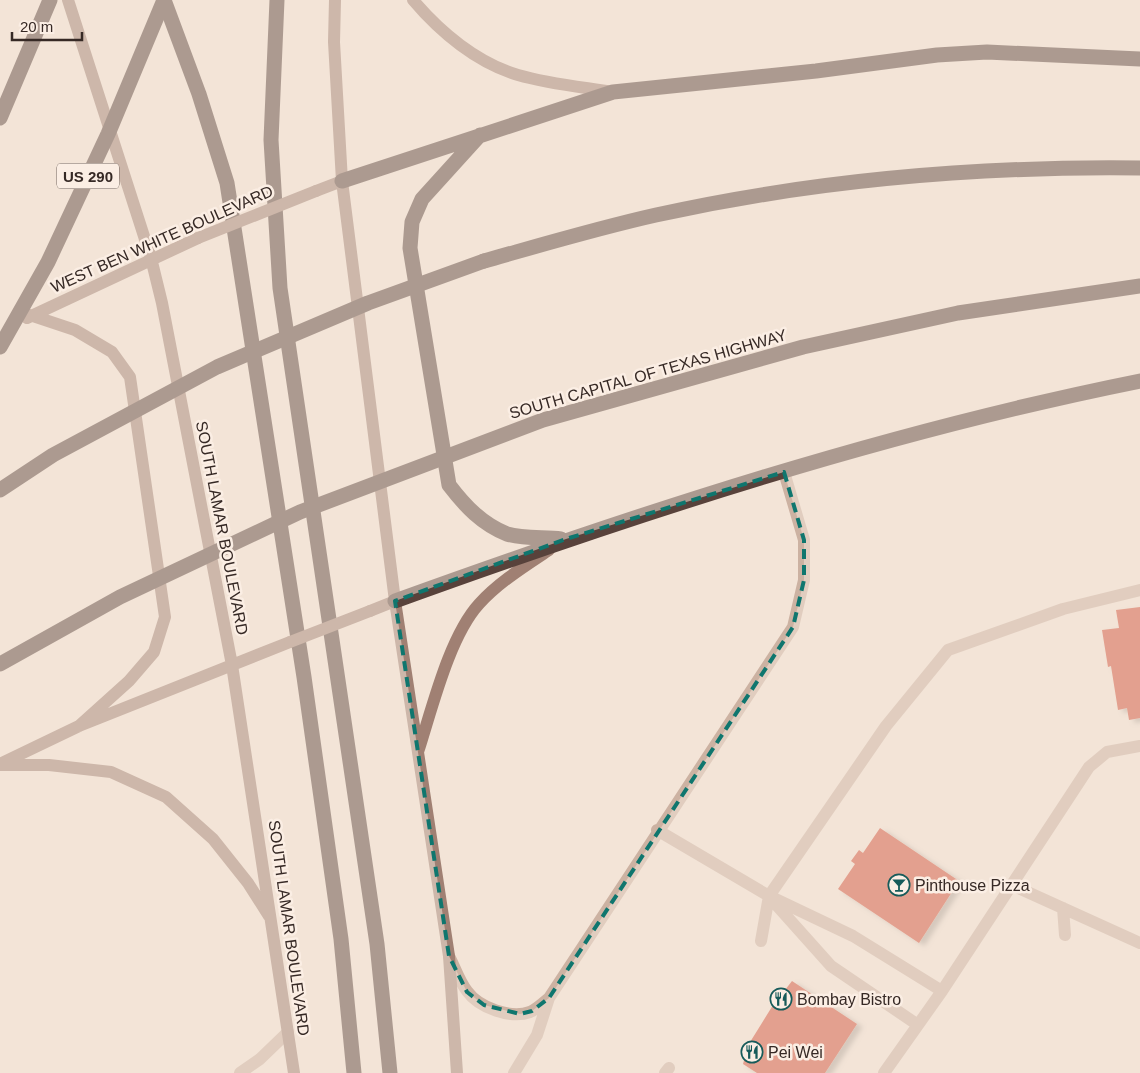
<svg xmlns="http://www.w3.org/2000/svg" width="1140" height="1073" viewBox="0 0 1140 1073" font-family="Arial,sans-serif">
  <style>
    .building { fill: #d14f37; filter: url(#shadow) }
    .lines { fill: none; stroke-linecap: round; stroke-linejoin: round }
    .lane { stroke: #ccb2a2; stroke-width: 12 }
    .street { stroke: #ccb2a2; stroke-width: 12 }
    .secondary { stroke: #a08073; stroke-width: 12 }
    .highway { stroke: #58423b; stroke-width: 15 }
    .secondary-bridge { stroke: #a08073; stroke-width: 12 }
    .highway-bridge { stroke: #58423b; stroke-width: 15 }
    .marked { fill: none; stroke: #0f766e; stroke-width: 4; stroke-dasharray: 10 6; stroke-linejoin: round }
    .labels { text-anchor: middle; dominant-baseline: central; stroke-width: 5; stroke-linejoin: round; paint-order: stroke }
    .shield { fill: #fbeee4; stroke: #71645e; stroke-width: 1 }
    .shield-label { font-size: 15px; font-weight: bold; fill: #362925 }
    .street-label { font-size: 16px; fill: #362925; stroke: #fbeee4 }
    .poi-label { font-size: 16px; fill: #362925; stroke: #fbeee4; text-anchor: start }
  </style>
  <defs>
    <filter id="shadow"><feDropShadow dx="5.5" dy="3" stdDeviation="2.5" flood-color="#0004"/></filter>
  </defs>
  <rect width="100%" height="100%" fill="#f3e4d7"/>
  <!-- building -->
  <path class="building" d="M1140,607V718L1129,720L1127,708L1118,710L1111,666L1108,667L1102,630L1119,628L1116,610Z
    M880,828L959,881L919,943L838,889L855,864L851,861L859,850L863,853Z
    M792,981L857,1024L825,1073H757L743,1064L745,1057L742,1055L783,989L785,990Z"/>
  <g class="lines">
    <!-- lane -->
    <path class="lane" d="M240,1073L260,1059L288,1032"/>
    <!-- street -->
    <path class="street" d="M657,830L769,896L853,936L942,991
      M1012,885L1140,943
      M772,900L831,966L918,1025
      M1063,908L1065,935
      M761,941L769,896L886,726L948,650L1063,609L1140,590
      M449,956C455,967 459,981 467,991C479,1008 511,1019 530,1012C537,1009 544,1002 549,998
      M514,1073L537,1035L549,998L793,627L804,580V540L784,472
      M665,1073L669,1068
      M884,1073L942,991L1089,767L1107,752L1140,746"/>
    <!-- secondary -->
    <path class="secondary" d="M68,0L151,258L162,303L232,665L294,1073
      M335,0L334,42L342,181L395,601L449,956L457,1073
      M413,0C440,32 477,63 518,75C549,84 582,87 613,92
      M316,191L342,181
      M30,315L75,330L112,352L130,377L165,617L154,652L129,681L79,726
      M27,318L198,238
      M370,611L395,601
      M418,752C432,709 449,637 479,604C499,582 525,566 549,550
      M2,763L79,726L290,642
      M0,765H49L111,772L166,797L213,839L248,883L269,916"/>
    <!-- highway -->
    <path class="highway" d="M164,0L199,94L227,183L304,677L341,939L354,1073
      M277,0L271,140L280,288L377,944L390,1073
      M0,118L50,0
      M480,135L422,199L412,222L410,248L449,485C465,506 482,524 507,534C523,539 545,537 561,539
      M342,181L613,92L816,71L937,55L987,52L1140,59
      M484,261C541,245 598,228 656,215C815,180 977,166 1140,168
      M395,601C638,513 886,432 1140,381"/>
    <!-- secondary-bridge -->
    <path class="secondary-bridge" d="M198,238L316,191
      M290,642L370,611"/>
    <!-- highway-bridge -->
    <path class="highway-bridge" d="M0,347L48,262L108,134L164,0
      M0,490L53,455L217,367L368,303L484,261
      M0,664L120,597L300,512L543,420L803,347L958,313L1140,286"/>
  </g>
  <!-- marked area -->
  <path d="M0 0H1140V1073H0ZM784,472L804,540V580L793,627L549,998L532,1011L520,1014L484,1005L467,992L449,956L395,601L566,539Z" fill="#f3e4d7" fill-opacity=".55" fill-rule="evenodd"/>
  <path class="marked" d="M784,472L804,540V580L793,627L549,998L532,1011L520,1014L484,1005L467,992L449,956L395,601L566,539Z"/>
  <!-- icons -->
  <defs>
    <g id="bar-ring" transform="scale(1.125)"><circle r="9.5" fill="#fbeee4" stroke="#175b5a" stroke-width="1.5"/><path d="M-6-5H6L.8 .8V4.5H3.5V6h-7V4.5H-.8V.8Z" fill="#175b5a"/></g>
    <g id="restaurant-ring" transform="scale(1.125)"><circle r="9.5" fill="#fbeee4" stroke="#175b5a" stroke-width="1.5"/><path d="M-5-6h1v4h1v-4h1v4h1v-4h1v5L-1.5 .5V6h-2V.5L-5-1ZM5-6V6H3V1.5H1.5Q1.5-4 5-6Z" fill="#175b5a"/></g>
  </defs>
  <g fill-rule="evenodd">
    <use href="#bar-ring" x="899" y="885"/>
    <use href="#restaurant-ring" x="781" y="999"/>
    <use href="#restaurant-ring" x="752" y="1052"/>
  </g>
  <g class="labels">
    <!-- shield labels -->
    <rect class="shield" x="57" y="163.5" width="62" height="25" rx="4"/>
    <g class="shield-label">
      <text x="88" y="176">US 290</text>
    </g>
    <!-- street labels -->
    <g class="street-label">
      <text transform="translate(162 239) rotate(-24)">WEST BEN WHITE BOULEVARD</text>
      <text transform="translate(648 374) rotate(-16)">SOUTH CAPITAL OF TEXAS HIGHWAY</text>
      <text transform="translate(222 528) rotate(79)">SOUTH LAMAR BOULEVARD</text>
      <text transform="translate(289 928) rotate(82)">SOUTH LAMAR BOULEVARD</text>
    </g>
    <!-- poi labels -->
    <g class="poi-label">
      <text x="915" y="885">Pinthouse Pizza</text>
      <text x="797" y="999">Bombay Bistro</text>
      <text x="768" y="1052">Pei Wei</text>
    </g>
  </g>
  <!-- scale -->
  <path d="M12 32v8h70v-8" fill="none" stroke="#362925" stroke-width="2.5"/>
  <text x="20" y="32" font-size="15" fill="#362925" stroke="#fbeee4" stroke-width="4" paint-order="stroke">20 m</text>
</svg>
